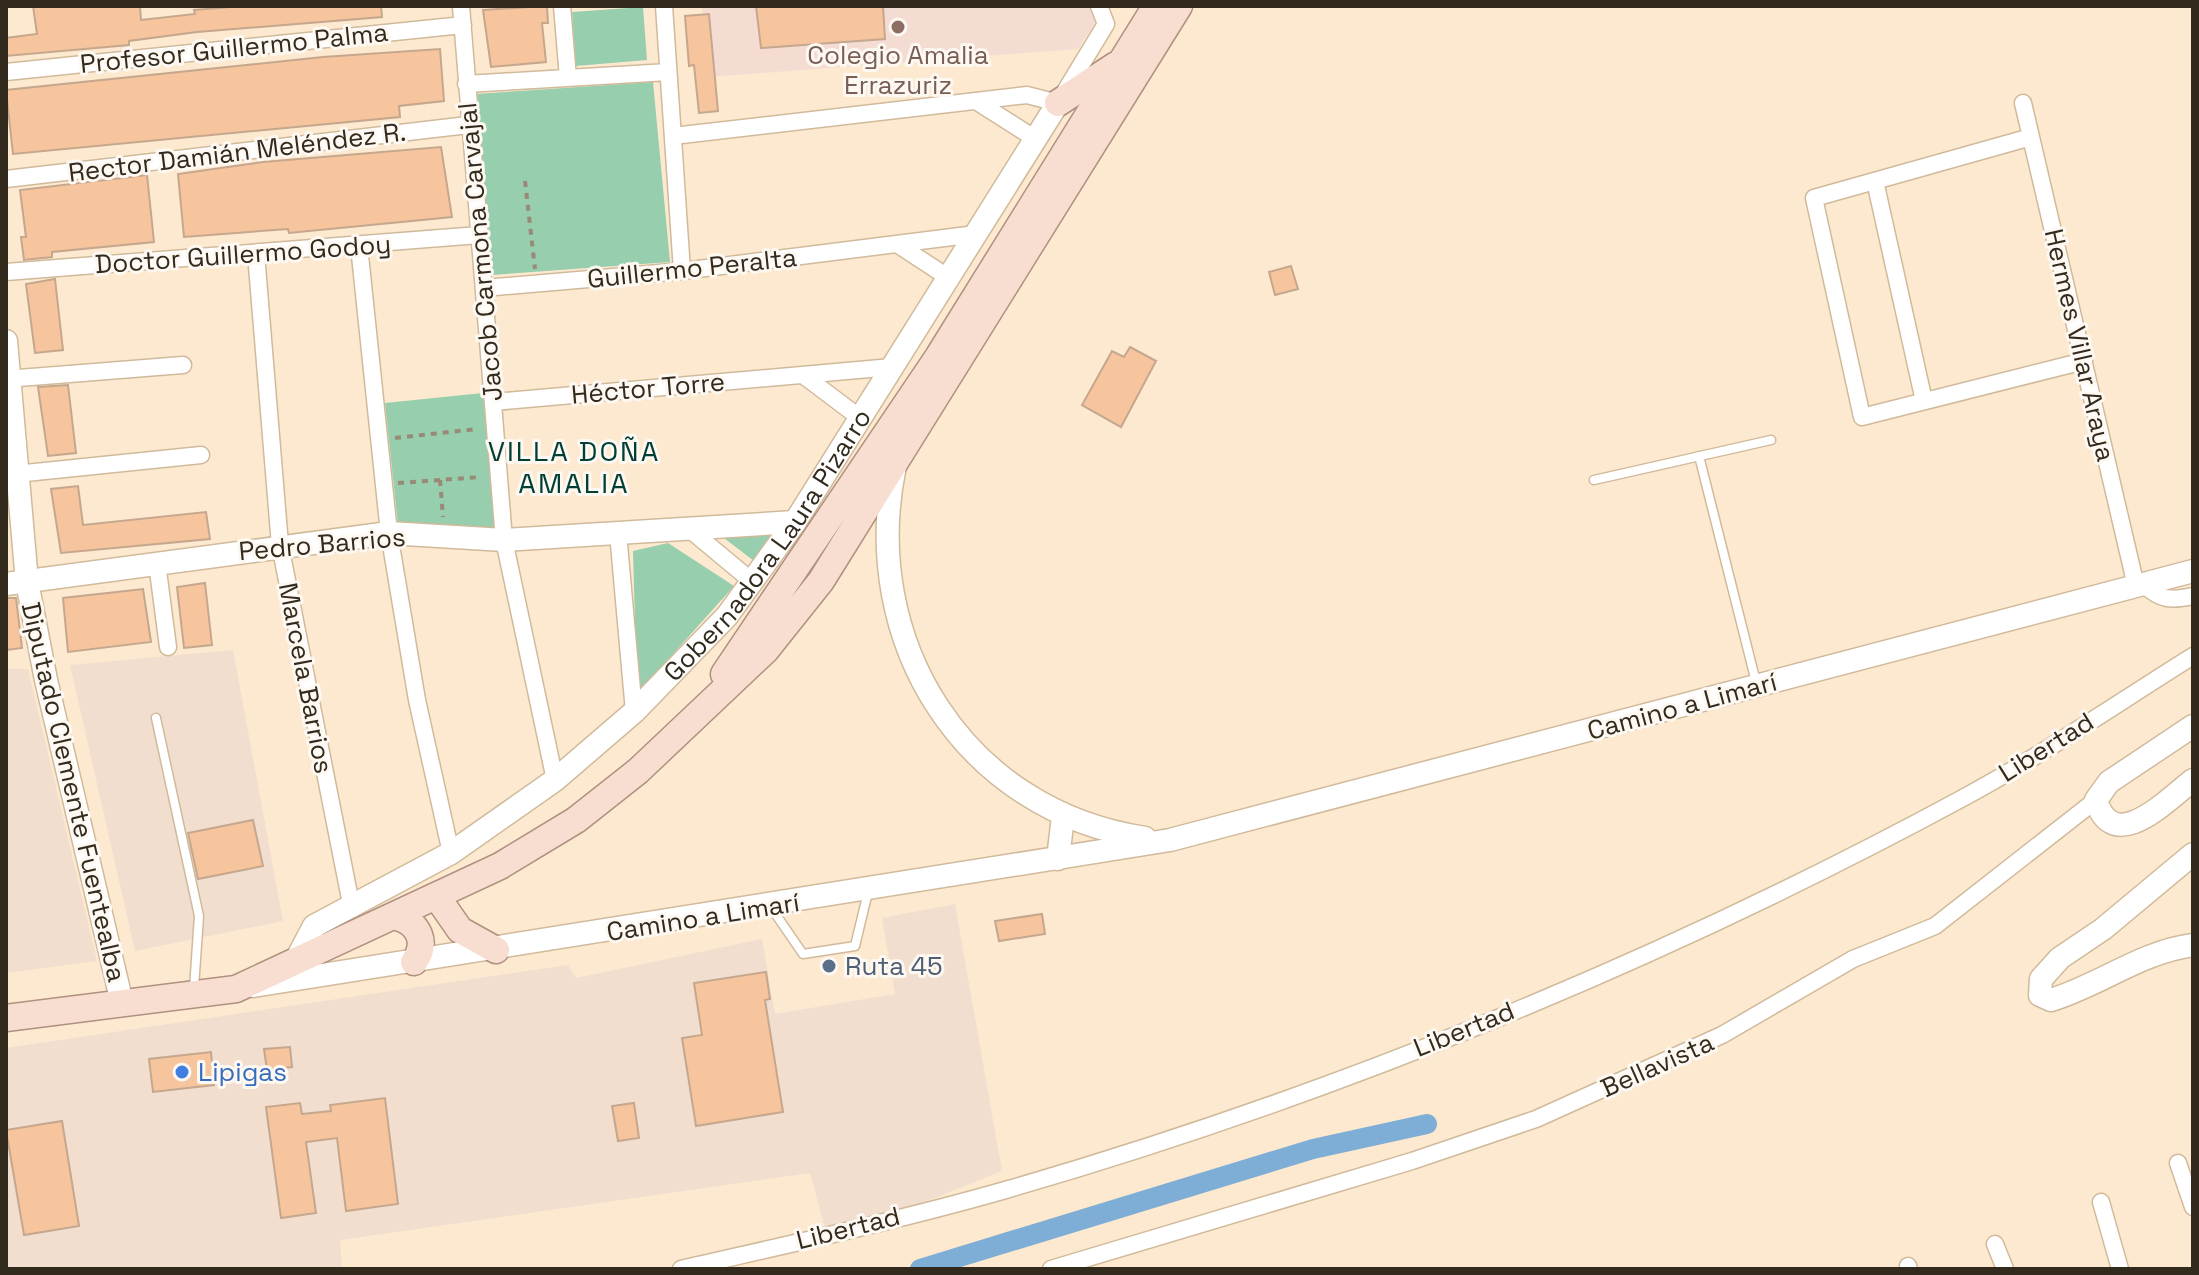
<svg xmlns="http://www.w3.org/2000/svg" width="2199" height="1275" viewBox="0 0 2199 1275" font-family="'Space Grotesk',sans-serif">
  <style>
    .industrial { fill: #f2decf }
    .education { fill: #f4dcd3 }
    .green { fill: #97cead }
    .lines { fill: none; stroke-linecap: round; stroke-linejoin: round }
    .canal { stroke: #7eadd5; stroke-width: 20 }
    .building { fill: #f6c59e; stroke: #c5a78e; stroke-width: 2 }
    .lane-casing { stroke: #d1ba9b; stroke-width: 11 }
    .street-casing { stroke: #d1ba9b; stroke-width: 19 }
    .secondary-casing { stroke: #d1ba9b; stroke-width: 25 }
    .primary-casing { stroke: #b0907f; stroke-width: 29 }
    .path { stroke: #988a77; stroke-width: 4; stroke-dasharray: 6 6; stroke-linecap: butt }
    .lane { stroke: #fff; stroke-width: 8 }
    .street { stroke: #fff; stroke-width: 16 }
    .secondary { stroke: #fff; stroke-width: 22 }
    .primary { stroke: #f8ddd1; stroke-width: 26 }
    .education-dot { fill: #8d6e63; stroke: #fdf8f2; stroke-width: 3 }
    .service-dot { fill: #5c6f8a; stroke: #fdf8f2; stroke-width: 3 }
    .shop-dot { fill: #3f7fe0; stroke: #fdf8f2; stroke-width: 3 }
    .labels { text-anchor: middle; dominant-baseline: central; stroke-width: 6; stroke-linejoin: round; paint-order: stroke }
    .street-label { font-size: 26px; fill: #332a1e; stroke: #fdf8f2 }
    .education-label { font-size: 26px; fill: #785e54; stroke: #fdf8f2 }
    .service-label { font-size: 26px; fill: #4e5e75; stroke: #fdf8f2; text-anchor: start }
    .shop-label { font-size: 26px; fill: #366cbe; stroke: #fdf8f2; text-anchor: start }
    .neighbourhood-label { font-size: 28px; letter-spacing: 2px; fill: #013f35; stroke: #fdf8f2 }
  </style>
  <rect width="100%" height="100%" fill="#fce9cf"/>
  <!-- industrial -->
  <path class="industrial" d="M233,650L283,921L135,951L70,665Z
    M6,669H28L97,961L6,973Z
    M955,904L1002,1171L910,1208L825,1228L810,1173L340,1240L342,1269H6V1048L568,965L576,978L762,939L775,1014L895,994L882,918Z"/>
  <!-- education -->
  <path class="education" d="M702,6H1106L1078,49L708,77Z"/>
  <!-- green -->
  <path class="green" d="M643,7L647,60L576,66L572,12Z
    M653,82L670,262L492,275L476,94Z
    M483,393L495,530L398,525L385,403Z
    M777,529L754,561L720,535Z
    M668,543L734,586L637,694L633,551Z"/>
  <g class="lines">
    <!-- canal -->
    <path class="canal" d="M920,1269L1313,1149L1427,1124"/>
  </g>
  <!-- building -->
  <path class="building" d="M33,6H140L141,20L195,14L194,10L243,6H381L382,17L197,32L129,41V45L6,56V38L37,34Z
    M547,6L548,23H542L546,62L491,67L483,10Z
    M756,6H883L885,39L761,48Z
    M709,14L718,111L699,113L694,65L689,66L685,16Z
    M440,49L444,101L399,106L400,117L13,154L6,90L323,57Z
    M441,147L452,217L289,233L288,229L184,237L178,174L263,162Z
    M147,175L154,242L52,252V257L24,260L21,237H26L20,190Z
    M1291,266L1298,289L1275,295L1269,272Z
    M55,279L63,350L35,353L26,284Z
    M1130,347L1156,361L1121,427L1082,405L1112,351L1124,357Z
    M68,385L76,453L48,456L38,387Z
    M78,486L83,525L206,512L210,539L61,553L51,489Z
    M205,583L212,645L184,648L177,587Z
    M143,589L151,642L68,652L63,598Z
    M6,598H16L22,648L6,650Z
    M253,820L263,866L198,879L188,833Z
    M1042,914L1045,934L999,941L995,921Z
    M766,972L770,999L765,1000L783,1112L696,1126L682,1038L702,1035L694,983Z
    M290,1047L292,1067L267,1070L264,1049Z
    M211,1052L214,1085L153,1092L149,1059Z
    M385,1098L398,1204L346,1211L337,1138L306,1142L316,1213L281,1218L266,1107L300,1103L302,1114L331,1111L330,1105Z
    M634,1103L639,1138L618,1141L612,1106Z
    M62,1121L79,1226L24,1235L6,1130Z"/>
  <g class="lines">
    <!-- lane casing -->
    <g class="lane-casing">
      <path id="lane" d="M1699,456L1757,686
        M1594,480L1771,440
        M156,718L199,916L194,988
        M770,906L803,954L855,946L868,892"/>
    </g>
    <!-- street casing -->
    <g class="street-casing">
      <path id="street" d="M461,6L504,540L555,780
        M562,6L568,78
        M664,6L682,271
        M6,72L463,25
        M466,84L668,72
        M979,103L1034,138
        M2023,103L2136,586
        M673,136L1027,95L1058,103L1106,24L1099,6
        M2031,137L1814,198L1862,417L2084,361
        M6,179L468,125
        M1875,181L1924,401
        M359,246L389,533L417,700L451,853
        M900,246L949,278
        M256,254L280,545L352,909
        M6,272L479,235
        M484,288L682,271L976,234
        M803,375L860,418
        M6,379L183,365
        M494,402L892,367
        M6,475L201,455
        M688,528L754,583
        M618,533L634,712
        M157,563L168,647
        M2144,585C2161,600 2170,601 2193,596
        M2178,1163L2193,1207
        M2101,1202L2120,1269
        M1995,1244L2005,1269
        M1908,1266L1909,1269
        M681,1269C790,1244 901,1220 1009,1189C1337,1094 1661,961 1961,799C2041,756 2116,704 2193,656
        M1051,1269L1412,1161L1536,1119L1722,1035L1853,959L1935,926L2096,800"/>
    </g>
    <!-- secondary casing -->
    <g class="secondary-casing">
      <g id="secondary">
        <path d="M6,341L27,582L46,680L122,1003"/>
        <path d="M895,466C858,641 964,811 1145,838"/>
        <path d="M6,584L389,533L504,540L795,522"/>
        <path d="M2193,726L2109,782L2096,800C2113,857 2167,800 2193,780"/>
        <path d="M2193,854L2103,929L2060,958L2041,979L2040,995L2051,1000C2100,985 2141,952 2193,945"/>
        <path d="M1058,859L1063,816"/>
        <path id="s1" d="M295,962L314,926L451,853L555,780L634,712L727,616L795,522L1058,103"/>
        <path d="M253,986L1170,840L2193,571"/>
      </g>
    </g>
    <!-- primary casing -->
    <g class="primary-casing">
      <path id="primary" d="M1058,103L1116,65
        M724,674L938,357L1156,6
        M437,897L460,930L496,950
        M397,917C419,923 428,943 414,962
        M6,1018L236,989L500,866L576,820L638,771L766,650L821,581L1179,6"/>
    </g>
    <!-- path -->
    <path class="path" d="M525,181L535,269
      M395,438L477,429
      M440,480L443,517
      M398,483L481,477"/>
    <!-- lane -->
    <use href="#lane" class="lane"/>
    <!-- street -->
    <use href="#street" class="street"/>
    <!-- secondary -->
    <use href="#secondary" class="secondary"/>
    <!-- primary -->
    <use href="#primary" class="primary"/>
  </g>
  <!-- markers -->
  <circle class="education-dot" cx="898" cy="27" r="8"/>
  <circle class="service-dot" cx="829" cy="966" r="8"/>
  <circle class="shop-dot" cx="182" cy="1072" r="8"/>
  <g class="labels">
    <!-- street labels -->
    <g class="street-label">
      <text transform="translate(234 48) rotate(-6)">Profesor Guillermo Palma</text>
      <text transform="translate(237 152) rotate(-7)">Rector Damián Meléndez R.</text>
      <text transform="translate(480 252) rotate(-95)">Jacob Carmona Carvajal</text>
      <text transform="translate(243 254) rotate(-4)">Doctor Guillermo Godoy</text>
      <text transform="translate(692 268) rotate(-6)">Guillermo Peralta</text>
      <text transform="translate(2080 345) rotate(77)">Hermes Villar Araya</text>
      <text transform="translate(648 388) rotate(-5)">Héctor Torre</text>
      <text transform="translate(322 544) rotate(-5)">Pedro Barrios</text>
      <text stroke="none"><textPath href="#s1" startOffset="642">Gobernadora Laura Pizarro</textPath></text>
      <text transform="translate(306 678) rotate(79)">Marcela Barrios</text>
      <text transform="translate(1682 706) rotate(-15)">Camino a Limarí</text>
      <text transform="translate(2046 747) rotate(-32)">Libertad</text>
      <text transform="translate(74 792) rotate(77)">Diputado Clemente Fuentealba</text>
      <text transform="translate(703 917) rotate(-9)">Camino a Limarí</text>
      <text transform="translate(1464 1029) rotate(-22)">Libertad</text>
      <text transform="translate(1657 1065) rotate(-24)">Bellavista</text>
      <text transform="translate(848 1228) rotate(-14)">Libertad</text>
    </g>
    <!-- education labels -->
    <g class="education-label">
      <text x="898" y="55">Colegio Amalia<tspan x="898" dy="30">Errazuriz</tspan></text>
    </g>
    <!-- service labels -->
    <g class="service-label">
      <text x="845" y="966">Ruta 45</text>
    </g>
    <!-- shop labels -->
    <g class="shop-label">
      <text x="198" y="1072">Lipigas</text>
    </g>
    <!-- neighbourhood labels -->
    <g class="neighbourhood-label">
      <text x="574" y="451">VILLA DOÑA<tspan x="574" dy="32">AMALIA</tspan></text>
    </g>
  </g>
  <!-- border -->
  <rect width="2199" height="1275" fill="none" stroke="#332a1e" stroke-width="16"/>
</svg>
